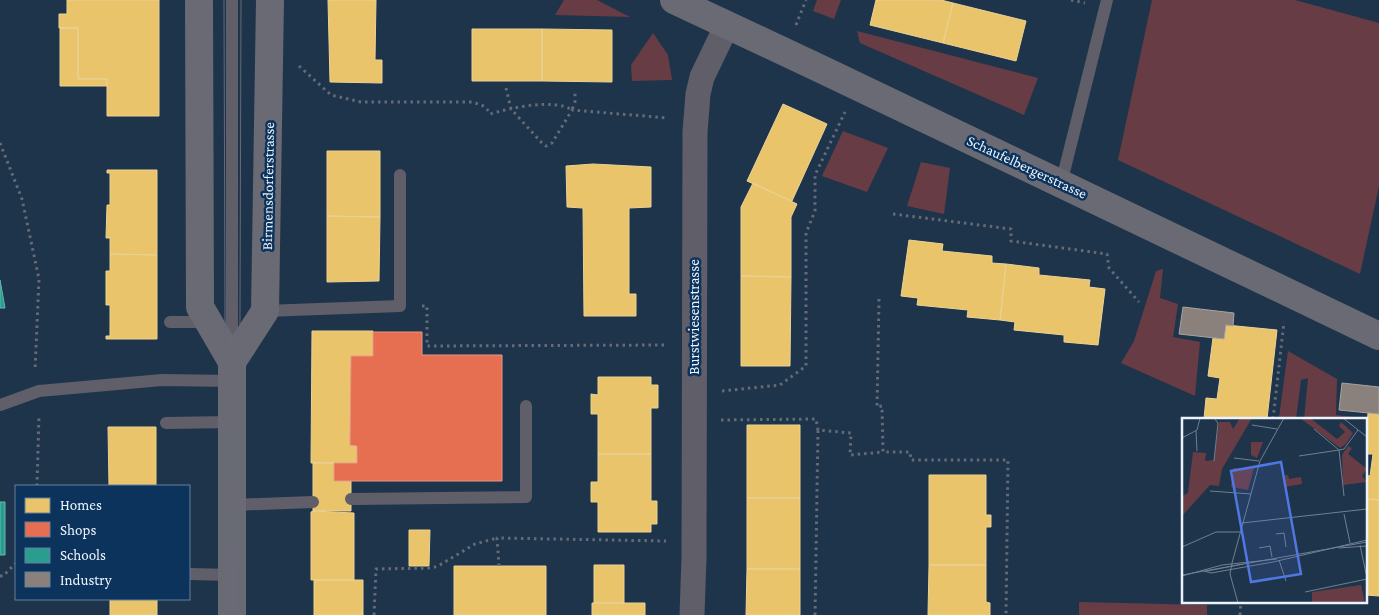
<svg xmlns="http://www.w3.org/2000/svg" width="1379" height="615" viewBox="0 0 1379 615" font-family="'Crimson Pro',serif">
  <style>
    .green { fill: #683c45 }
    .homes { fill: #e9c46a; stroke: #ead296 }
    .shops { fill: #e76f51; stroke: #e89785 }
    .schools { fill: #2a9d8f; stroke: #64b7b0 }
    .industry { fill: #8a817c; stroke: #a7a3a3 }
    .lines { fill: none; stroke-linecap: round; stroke-linejoin: round }
    .path { stroke: #646a76; stroke-width: 3; stroke-dasharray: 2.5 4; stroke-linecap: butt }
    .lane { stroke: #605f69; stroke-width: 12 }
    .street { stroke: #605f69; stroke-width: 25 }
    .secondary { stroke: #6a6a74; stroke-width: 28 }
    .tram { stroke: #646b79; stroke-width: 1 }
    .labels { text-anchor: middle; dominant-baseline: central; stroke-width: 5; stroke-linejoin: round; paint-order: stroke }
    .street-label { font-size: 15px; fill: #ebf3fe; stroke: #0c335c }
    .inset-road { fill: none; stroke: #708092; stroke-width: 1 }
    .view { fill: #5077e2; fill-opacity: 0.15; stroke: #5077e2; stroke-width: 2.5 }
    .inset-edge { fill: none; stroke: #ebf3fe; stroke-width: 2.5 }
  </style>
  <rect width="100%" height="100%" fill="#1e344a"/>
  <!-- green -->
  <path class="green" d="M564,0H597L630,17L555,15Z
    M817,0H841L834,19L813,11Z
    M1152,0H1295L1379,23V186L1360,274L1118,160Z
    M857,31L1038,78L1024,115L860,43Z
    M653,33L668,55L672,80L632,81L631,65Z
    M843,131L888,148L867,192L822,176Z
    M921,162L950,168L944,214L907,206Z
    M1163,269L1160,298L1178,304L1173,337L1200,342L1195,396L1121,363L1134,341L1156,271Z
    M1288,351L1337,379L1336,415L1355,417V419H1304L1308,378L1301,380L1296,419H1282L1279,417Z
    M1079,602L1207,605V615H1079Z"/>
  <!-- homes -->
  <path class="homes" d="M67,0H159V116H107V79H78V28H59V14H67Z
    M328,0H376L375,60H382V83L330,82Z
    M876,0H941L953,3L943,43L870,25Z
    M953,3L1026,21L1016,61L943,43Z
    M60,28H78V79H107V86H60Z
    M472,29H542V81H472Z
    M542,29L612,30V82L542,81Z
    M783,104L827,124L792,201L747,181Z
    M327,151H380V217L327,216Z
    M593,164L651,167V207L629,208V294H636V316H584L583,208L567,207L566,166Z
    M107,170H157V255L110,254V238H106L107,205H110V173H107Z
    M753,183L797,204L791,217V277L741,276V207Z
    M327,216L380,217L379,281L327,282Z
    M909,240L943,244L942,251L992,256V263L1006,264L1000,320L967,317L968,310L917,305L918,298L901,296Z
    M110,254L157,255V339H106V336H110V305H106V271H110Z
    M1006,264L1039,268V275L1090,280L1089,287L1105,289L1098,345L1064,342V335L1014,330L1015,322L1000,320Z
    M741,276L791,277L790,366H741Z
    M1226,325L1277,330L1267,419H1204L1206,398L1217,399L1220,378L1208,376L1213,338L1224,339Z
    M312,331H373V356H351L350,445L357,446V463H311Z
    M598,377H651V385H658V408H651V454H598V414H591V394L598,395Z
    M1368,413L1379,414V500L1365,499V475L1370,476L1373,454H1365Z
    M747,425H800V498H747Z
    M108,427H156V486H109Z
    M598,454H651V501H657V524H651V532H598V502H591V482H598Z
    M313,463H334V481H351V511H313Z
    M929,475H986V515H991V527H986V565H929Z
    M747,498H800V569H747Z
    M1365,499L1379,500V596L1365,595Z
    M313,511L354,513V580H311V512Z
    M409,530H430L429,566H409Z
    M594,565H624V603H594Z
    M929,565H986V602L990,603V615H928Z
    M454,566H546V615H454Z
    M747,569H800V615H746Z
    M314,580H363V615H314Z
    M110,599H157V615H110Z
    M592,603H645V615H592Z"/>
  <!-- shops -->
  <path class="shops" d="M373,332H422V355H502V481H334V463H357V446L350,445L351,356H373Z"/>
  <!-- schools -->
  <path class="schools" d="M0,280L5,308H0Z
    M0,502H5V555H0Z"/>
  <!-- industry -->
  <path class="industry" d="M1183,307L1234,313L1233,326L1226,325L1224,339L1179,334Z
    M1342,383L1379,387V414L1339,410Z"/>
  <g class="lines">
    <!-- path -->
    <path class="path" d="M1071,0L1085,3
      M796,25L806,0
      M299,66L331,95L361,102H470C479,104 486,105 490,114C510,108 554,98 572,110L575,102V92
      M506,88L511,109L541,142L546,146L552,143L572,110L668,118
      M0,143L22,199L39,279L35,371
      M893,214L1011,229V241L1107,254L1109,268L1139,302
      M879,299L877,407L882,406L883,452H910L911,460H1008L1006,615
      M422,306H427V346L666,345
      M722,391L780,385L806,366V233L815,211V175L845,112
      M1273,419L1284,322
      M721,420L816,419L818,430L851,433L850,455L883,452
      M37,486L39,415
      M499,566L497,538L666,541
      M0,576H3L16,563
      M374,615L376,569L432,568L438,566L475,544L497,538
      M815,615L818,430
      M1240,615L1241,601"/>
    <!-- lane -->
    <path class="lane" d="M232,0V352
      M1061,184L1107,0
      M265,311L400,306V175
      M170,322H209
      M0,405L39,391L162,380L232,381
      M166,423L232,422
      M351,499L526,497V406
      M232,505L313,502
      M189,574L232,575"/>
    <!-- street -->
    <path class="street" d="M692,615L694,557L695,132L698,94L702,77L727,25"/>
    <!-- secondary -->
    <path class="secondary" d="M199,0L200,307L232,362V615
      M674,0L823,70L1379,336
      M232,362L265,311L270,0"/>
    <!-- tram -->
    <path class="tram" d="M224,0L226,615
      M239,615L241,0"/>
  </g>
  <g class="labels">
    <!-- street labels -->
    <g class="street-label">
      <text transform="translate(1027 167) rotate(25)">Schaufelbergerstrasse</text>
      <text transform="translate(268 186) rotate(-89)">Birmensdorferstrasse</text>
      <text transform="translate(694 317) rotate(-90)">Burstwiesenstrasse</text>
    </g>
  </g>
  <!-- overview -->
  <g transform="translate(1182 418)">
    <rect width="185" height="185" fill="#1e344a"/>
    <path d="M58,0H70L40,51L37,68L28,67L0,98V78L6,75L11,34L24,35L23,43L32,42L37,4H48L51,11ZM118,0H128L155,21L163,14L157,8L159,4L171,15L164,26L158,30ZM69,24H81L75,40L69,37ZM166,28L170,30L166,36L185,51L180,58L185,64L161,67L160,37ZM51,50H72L66,72L49,69ZM106,57L107,61L119,59L120,66L102,69L101,58ZM179,167L183,185H130V174Z" fill="#683c45"/>
    <path class="inset-road" d="M161,0L185,19M70,7L95,11M132,11L157,32L162,31L176,12M14,13L15,33M0,20L15,12L18,0M117,38L157,32L162,78M52,40L77,43M32,43L36,5L32,0M28,73L69,76M162,96L168,125M60,105L185,91M94,116L102,115L104,129M178,127L185,160M0,129L34,114H58M77,130L88,128L90,139M157,130L185,128M97,142L104,163M50,145L78,43L102,0M50,145L48,156L56,185M22,153L29,155L91,144L185,122M25,153L61,146M0,157L185,124M0,158L40,147L95,141M123,174L185,161"/>
    <path class="view" d="M99,44L119,156L69,164L49,53Z"/>
    <rect width="185" height="185" class="inset-edge"/>
  </g>
  <!-- legend -->
  <rect x="15" y="485" width="175" height="115" fill="#0c335c" stroke="#65809d"/>
  <rect x="25" y="498" width="25" height="15" fill="#e9c46a" stroke="#65809d"/>
  <text x="60" y="510" font-size="15" fill="#ebf3fe">Homes</text>
  <rect x="25" y="522" width="25" height="15" fill="#e76f51" stroke="#65809d"/>
  <text x="60" y="535" font-size="15" fill="#ebf3fe">Shops</text>
  <rect x="25" y="548" width="25" height="15" fill="#2a9d8f" stroke="#65809d"/>
  <text x="60" y="560" font-size="15" fill="#ebf3fe">Schools</text>
  <rect x="25" y="572" width="25" height="15" fill="#8a817c" stroke="#65809d"/>
  <text x="60" y="585" font-size="15" fill="#ebf3fe">Industry</text>
</svg>
